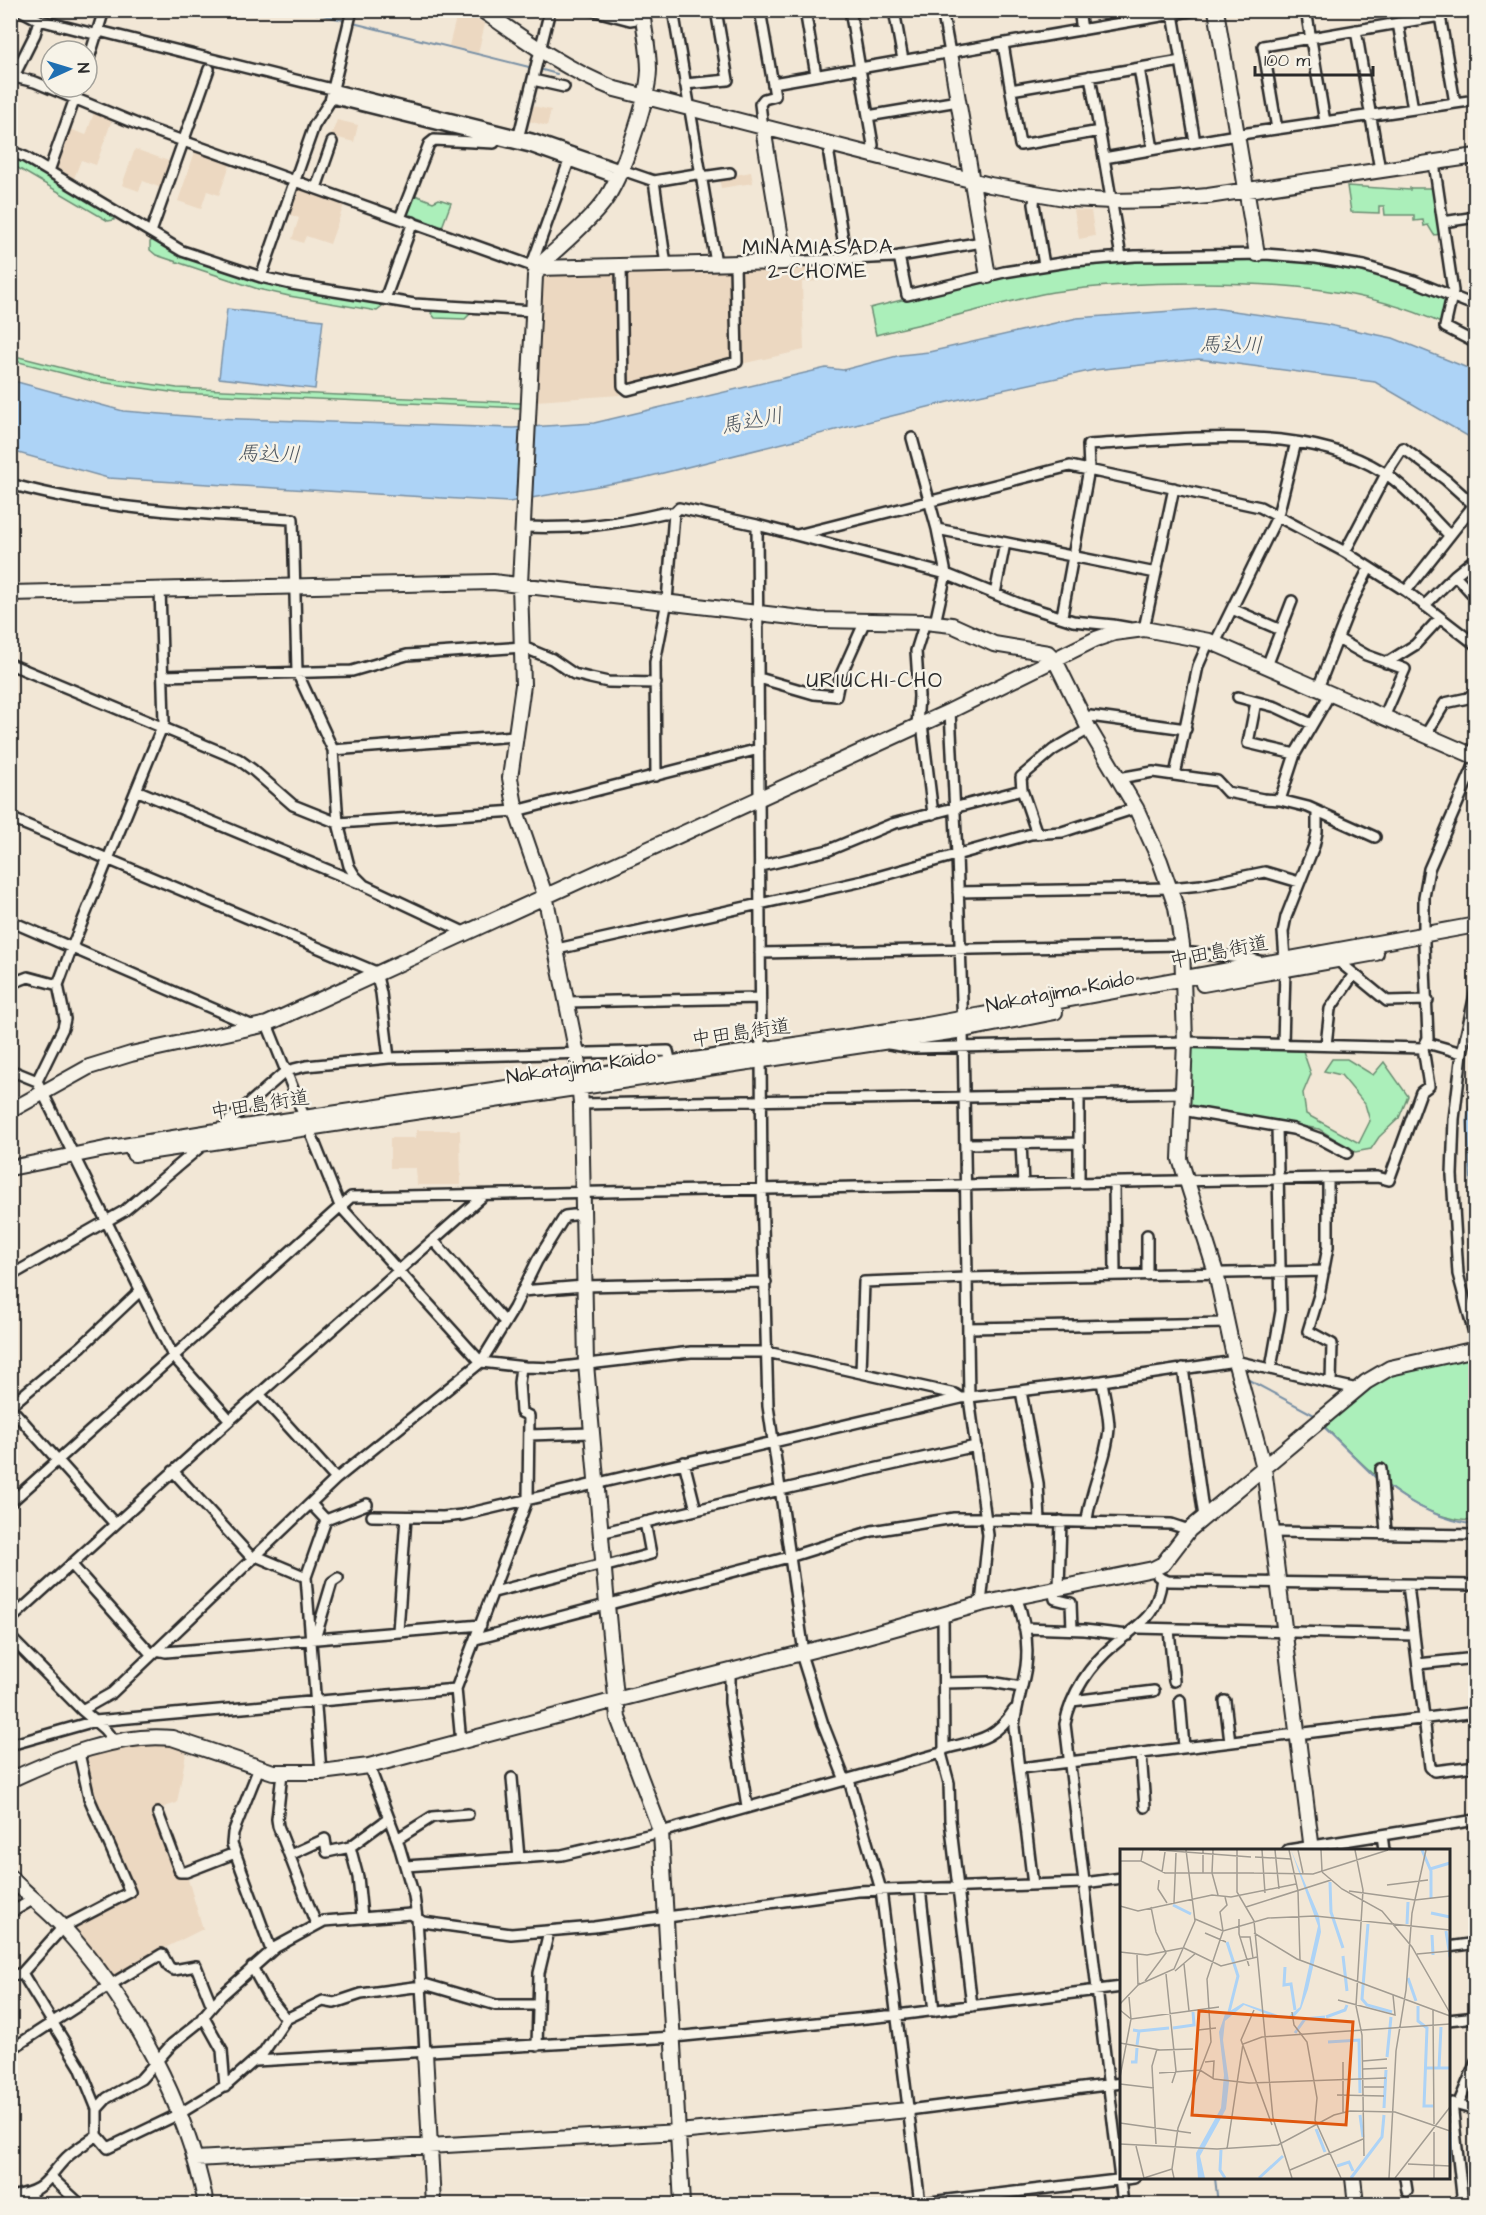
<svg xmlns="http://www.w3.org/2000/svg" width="1486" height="2215" viewBox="0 0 1486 2215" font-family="'Architects Daughter','Klee One',sans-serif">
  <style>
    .built { fill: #ecd8c1 }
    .green { fill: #abefba; stroke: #6b8d72; stroke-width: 1.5 }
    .water { fill: #add3f6; stroke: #7990a5; stroke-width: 1.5 }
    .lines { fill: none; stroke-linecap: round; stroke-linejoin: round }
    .stream { stroke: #7990a5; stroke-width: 2 }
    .street-casing { stroke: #2b2b2b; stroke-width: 14 }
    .secondary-casing { stroke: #2b2b2b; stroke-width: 18 }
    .street { stroke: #f7f3e8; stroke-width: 9 }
    .secondary { stroke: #f7f3e8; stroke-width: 14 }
    .labels { text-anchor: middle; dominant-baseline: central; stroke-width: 5; stroke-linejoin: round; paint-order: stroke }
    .street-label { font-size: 20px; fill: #2b2b2b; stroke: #f7f3e8 }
    .neighbourhood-label { font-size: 21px; letter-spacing: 1.5px; fill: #2b2b2b; stroke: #f7f3e8 }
    .water-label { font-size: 21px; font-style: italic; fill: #4c555e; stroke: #f7f3e8 }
    .inset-river { fill: none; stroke: #add3f6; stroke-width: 3 }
    .inset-road { fill: none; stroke: #a29c92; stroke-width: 1.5 }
    .view { fill: #df570e; fill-opacity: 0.15; stroke: #df570e; stroke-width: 3 }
    .inset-edge { fill: none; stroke: #2b2b2b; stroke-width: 3 }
  </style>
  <rect width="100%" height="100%" fill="#f2e7d6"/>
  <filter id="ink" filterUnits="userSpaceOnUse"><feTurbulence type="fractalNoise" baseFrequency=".0167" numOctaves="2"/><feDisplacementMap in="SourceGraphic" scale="12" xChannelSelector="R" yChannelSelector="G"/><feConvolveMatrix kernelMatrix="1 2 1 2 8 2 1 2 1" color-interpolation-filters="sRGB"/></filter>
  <g filter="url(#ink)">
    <!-- built -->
    <path class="built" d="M458,10L465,11L485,24L478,53L449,46Z
      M528,105L551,110L547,126L525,120Z
      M95,110L113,117L96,165L81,160L73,181L52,168L67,128L86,135Z
      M337,120L358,125L354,142L331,136Z
      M135,149L174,163L164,189L143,181L139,191L122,185Z
      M196,149L231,162L219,195L207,191L201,209L178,201Z
      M751,172L753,183L721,188L719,178Z
      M296,184L345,202L330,244L306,236L303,243L292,239L299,218L286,213Z
      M1074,210L1091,211L1095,236L1079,239Z
      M820,266V281L802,282L804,350L741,364L738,272L742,268Z
      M728,268L731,272L733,357L731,360L630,386L627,383L624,274L628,271Z
      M614,271L617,275L620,395L536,401L540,279L546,273Z
      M416,1130H460L461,1185H417L416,1168H390V1138H416Z
      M156,1739L187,1748L177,1803L155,1810L186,1873L203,1929L157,1952L114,1980L70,1926L134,1893L104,1830L86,1766L90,1755L111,1748Z"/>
    <!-- green -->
    <path class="green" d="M10,156L23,161L112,214L114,220L108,221L11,164Z
      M1347,186L1410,190V188H1434L1441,234L1434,235L1428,225L1424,226L1423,220L1414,221V215H1385L1384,206H1379V213L1351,212Z
      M415,195L433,202L439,199L451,203L442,227L408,214L407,212Z
      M153,239L181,255L379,302L382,307L377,311L289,296L258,289L156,255L150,250V242Z
      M1265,258C1299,260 1331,263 1363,270C1391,276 1417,287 1443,297L1446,301L1443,324C1366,288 1281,283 1198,283C1150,283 1101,285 1053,292C1028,296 1003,304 978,310C944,319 910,326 876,335L870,308C934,292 998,275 1063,266C1130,257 1198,259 1265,258Z
      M435,309L465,311L469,315L465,319L435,318L431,313Z
      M11,355L94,376L177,388L520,403L523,404L522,408L177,393L93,381L11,360Z
      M1189,1047L1303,1051L1311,1074L1303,1093L1306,1114L1359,1143L1370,1121L1365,1104L1341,1075L1324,1071L1332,1059H1347L1373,1075L1384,1062L1408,1096L1399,1118L1379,1137L1371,1149L1355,1152L1319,1129L1187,1106Z
      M1475,1355V1521C1412,1521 1364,1465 1322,1424L1388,1373Z"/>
    <!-- water -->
    <path class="water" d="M1213,308L1324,324L1393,338L1470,369L1475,373L1476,441L1375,382L1199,359L1094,370L956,400L643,478L509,502L108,478L11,451L10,380L123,411L212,418L513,428L594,423L826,368L843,370L901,355L929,352L1077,318Z
      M227,309L323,320L315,389L219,378Z
      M1475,1073H1476L1475,1257L1467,1120Z"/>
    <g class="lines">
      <!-- stream -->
      <path class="stream" d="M303,10L347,21
        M353,23L533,68
        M539,69L557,74
        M1245,1378L1316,1416
        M1323,1426L1379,1481
        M1386,1485C1413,1506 1441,1520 1476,1525
        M1215,2178L1218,2204"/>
      <!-- street casing -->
      <g class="street-casing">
        <path id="street" d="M20,10L39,20L98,35
          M592,10L630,20L643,18
          M673,10L716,263
          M760,10L775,96L764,99L760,104L763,128
          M805,10L816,75
          M850,10L873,145L870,155
          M894,10L903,60
          M942,10L950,53
          M1079,10L1082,30
          M1306,10L1325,122
          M1439,10L1455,103
          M1173,14L1195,142
          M1398,23L1413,109
          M1356,30L1380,170
          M99,31L532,139L654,181
          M1003,44L1020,145L1100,131
          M87,65L104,10
          M1139,68L1153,149
          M10,76L35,82L144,127L538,268
          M14,76L35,34L39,20
          M1090,76L1121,257
          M533,80L564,87
          M773,83L1196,10
          M685,84L728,80L716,10
          M1011,90L1181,61
          M331,98L530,147L617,178
          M868,116L958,101
          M1277,129L1263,46L1440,16
          M518,139L550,10
          M832,145L829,155L846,258
          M10,151L25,157L182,251L261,277L291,284L414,304L534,311
          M1104,158L1248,133L1476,100
          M1434,163L1453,291L1445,327L1476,343
          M49,171L79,87
          M702,177L730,173
          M316,188L332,142
          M1035,194L1034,204L1044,265
          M400,218L429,144L434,140L494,143
          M1443,222L1476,217
          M151,232L209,69
          M899,256L907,295L1004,272L1074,261L1135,256L1265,254L1316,258L1364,266L1414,281L1476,306
          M785,262L894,257L982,242
          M666,265L654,181L702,173
          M621,266L623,386L628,390L737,362L735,263
          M531,267L569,161
          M261,277L314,126L330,101L352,10
          M385,299L413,222
          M912,438L937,529L946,574L935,623
          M10,484C103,510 197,514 293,519L297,672L333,750L338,823L349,866L355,876L364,885L464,932
          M757,525L762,1189L768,1406L804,1653
          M523,527C576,529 612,525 663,513H674L679,508L757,525L946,574L1022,605L1073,621L1113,625L1130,628
          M937,529L1156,573
          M797,535L1070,466L1260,507L1345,552L1406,591L1476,645
          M1345,552L1386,474L1403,448L1446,480L1476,507
          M1455,575L1476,598
          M1406,591L1473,506
          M995,594L1005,543
          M1424,606L1455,575L1476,558
          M1232,609L1281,630
          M1062,616L1089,469L1088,445C1180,440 1302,421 1383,472C1408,488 1428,514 1449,535
          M1144,629L1174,488
          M1338,639L1366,655L1405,669L1384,717
          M1215,643L1278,515L1296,442
          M1386,663L1415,645L1440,618
          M10,664L238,759L253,770L293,805L338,823L516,811L759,749
          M1267,666L1292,601
          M163,676L352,671L407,655L523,647L552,659L574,674L590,678L608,682L656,683
          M759,678L814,694L836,696L840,677L865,621
          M1318,688L1352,602L1369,568
          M1238,697L1276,707L1312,724
          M1256,702L1248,743L1295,754
          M950,711L957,855L963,1030L969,1398L988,1535L981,1604
          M1085,720L1090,716L1186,729
          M922,724L933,814
          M917,726L919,696L916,651L925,622
          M1425,736L1445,703L1468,698L1476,691
          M333,750L515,736
          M1175,775L1198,666L1209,641
          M656,776L655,662L667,601L674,513
          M1119,778L1153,772L1217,781L1227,792L1263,799L1280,800L1308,807L1375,837
          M136,790L359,883
          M1280,800L1295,754L1330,694
          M10,818L376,972L381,993L389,1058
          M1037,834L1022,790L1021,777L1053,750L1089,729
          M760,866L829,850L892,824L1022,790
          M958,892L1170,888L1201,885L1265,872L1299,882
          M10,921L253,1026
          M557,949L863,881L1031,834L1062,832L1136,808
          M1182,952L1252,959L1263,962
          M760,953L1182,945
          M1285,959L1283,932L1286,917L1314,846L1317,832V811
          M1337,960L1387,1001L1428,1000
          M10,984L28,977L58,985
          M1476,990L1462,1053L1454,1119L1452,1175L1458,1274L1476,1341
          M567,1002L760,998
          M267,1024L340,1206L481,1362L525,1367L554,1368L691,1352H767L955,1394L961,1398
          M1427,1043L1462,1053
          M889,1044L912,1048L1185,1042L1423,1048
          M1283,1044L1285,970
          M1326,1045L1330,1009L1354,974
          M10,1070L37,1081L173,1356L230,1420
          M37,1081L63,1028L65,1019L58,985L72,947L164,722L160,589
          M581,1104L1183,1093
          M1182,1110L1293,1129L1321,1139L1347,1153
          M223,1130L229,1121L286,1071L306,1066L389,1058L668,1051L671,1063
          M1021,1143L1023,1184
          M965,1144L1079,1143
          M1328,1179V1247L1319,1295L1308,1331L1332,1344L1331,1382
          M1079,1182V1096
          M1114,1182L1115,1275
          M433,1240L505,1322
          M1147,1275V1235
          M10,1276L124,1211L204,1144
          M522,1291L584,1286L766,1282
          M968,1328L1227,1323
          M1183,1368L1204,1517
          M1271,1368L1281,1311L1277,1127
          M861,1373L864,1282L966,1278L1324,1271
          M1021,1391L1038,1483L1040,1521
          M260,1395L336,1479
          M10,1406L82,1346L140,1291
          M10,1407L115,1524
          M529,1435L592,1433
          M684,1462L696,1510
          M1381,1469L1386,1532
          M173,1471L253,1559
          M10,1503L351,1197L1377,1177L1389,1180L1421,1092L1429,1086L1423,1048L1428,1038L1424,944V897L1429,869L1476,761
          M311,1504L326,1520
          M372,1516L443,1517L462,1515L961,1398L1102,1381L1235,1361L1357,1389
          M326,1520L367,1504
          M986,1520L1171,1524L1189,1530
          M1087,1521C1090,1489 1107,1460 1109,1428C1109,1413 1104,1396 1102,1381
          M1273,1532L1476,1535
          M600,1533L780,1490L976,1446
          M256,1556L306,1577
          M71,1564L152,1655
          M603,1567L651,1554L645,1522
          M1158,1576L1162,1579L1168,1581L1476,1585
          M1408,1585L1430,1767L1434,1771L1476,1766
          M1059,1588L1061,1521
          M1053,1589L1055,1599L1071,1603L1072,1629
          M494,1592L603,1564
          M1016,1596C1024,1618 1029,1643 1026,1666C1023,1687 1016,1706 1014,1727L1033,1885
          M943,1613L944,1749L941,1753L949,1783L950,1820L972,2006
          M10,1620L230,1420L484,1195
          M1024,1628L1084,1630L1128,1635
          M1138,1628L1414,1635
          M1169,1630L1174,1681
          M398,1631L406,1517
          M10,1637L82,1710L104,1729L115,1742
          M315,1639L332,1582L338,1578
          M476,1639L789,1557L872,1531L954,1518H986
          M157,1650L166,1652L481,1625
          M801,1654L823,1724L845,1780
          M1418,1664L1476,1658
          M730,1671V1703L747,1806
          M944,1683L991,1682L1021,1687
          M1180,1700L1184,1747
          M1072,1701L1154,1691
          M1225,1701L1230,1742
          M82,1710L112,1693L336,1479L481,1362L514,1308L537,1261L565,1216L582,1214
          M461,1742L456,1689L528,1498L529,1416L521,1412L519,1383L521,1367
          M10,1745L95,1721L456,1689
          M944,1749C977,1740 994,1741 1014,1710
          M1141,1753L1145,1807
          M369,1766L398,1842L414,1896L417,1918L425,2052
          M259,1768L233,1833L232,1844L271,1950
          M1020,1768L1476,1712
          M321,1772L306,1577L326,1520
          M282,1773L277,1819L278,1826L316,1924
          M512,1778L519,1858
          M849,1780L881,1890L920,2204
          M158,1813L180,1872H186L235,1853
          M1382,1835L1384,1850
          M397,1839L432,1817L468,1814
          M350,1847L358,1877L362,1917
          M1288,1850L1476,1820
          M290,1855L325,1839L327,1852L350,1847L388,1819
          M406,1866L562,1855L661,1832L941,1753
          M920,1888L934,2011
          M10,1913L34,1899
          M1448,1947L1476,1943
          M252,1967L268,1996L286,2019
          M22,1973L80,2067L97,2109V2135L108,2148L179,2114L228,2084L263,2053L286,2019L323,2001L334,2003L361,1994L422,1986
          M10,1976L22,1973L63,1927L130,1892L89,1798L79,1753
          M421,1983L496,2005H537
          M203,2016L222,2050L225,2087
          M1448,2020L1476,2017
          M537,2046L539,1973L549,1931
          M10,2050L110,1985L162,1954L169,1967L174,1970L196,1966L212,2006
          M256,2061L674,2037L897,2015L1122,1987
          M1452,2103L1463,2204
          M1454,2104L1476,2110
          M1458,2105L1476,2062
          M97,2109L107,2098L141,2079L172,2044L197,2024L221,1996L276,1947L324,1921L411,1914L423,1922L511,1934L594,1927L858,1891L1084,1883L1122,1878
          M908,2110L1122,2083
          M51,2177L80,2204
          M1405,2178L1407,2191
          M29,2193L35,2204
          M10,2197C48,2190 43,2182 66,2158C75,2149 87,2143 97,2135
          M913,2204L1134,2178
          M1123,2204L1065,1724C1071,1693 1090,1665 1114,1645C1141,1622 1156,1619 1162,1579"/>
      </g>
      <!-- secondary casing -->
      <g class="secondary-casing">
        <path id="secondary" d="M482,10C525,40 566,70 615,89L990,185L1070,199L1112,201L1162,200L1208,196L1476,156
          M642,10C644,30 649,50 649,70C648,101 622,178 603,203C586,225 562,244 541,264L535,276L520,584L523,685L510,778L516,811L545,895L577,1054L581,1104L586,1364L607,1605L618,1718L661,1832L682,2204
          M1216,10L1257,254
          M950,53L988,276
          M538,268L785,262L763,128
          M10,593L493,582L818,620L925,622L952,625L994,644L1048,653L1055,660L1089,729L1136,808L1160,861L1176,907L1182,945L1185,1042L1180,1159L1216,1273L1235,1361L1264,1468L1312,1850
          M1203,984L1376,953
          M10,1111L89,1067L131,1054L267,1024L950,711L1096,639L1114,633L1144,629L1209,641L1476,757
          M134,1154L963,1030L1055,1012
          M10,1168L105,1149L223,1130L922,1026L1476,925
          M10,1780C57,1758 120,1732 172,1738L273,1772H321L369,1766L616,1700L849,1641L981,1604L1153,1569L1163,1564L1189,1530L1366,1382L1390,1368L1476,1349
          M10,1877C27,1895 47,1909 63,1927C133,2004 186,2103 206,2204
          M425,2052L433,2204
          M196,2159L679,2132L908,2110
          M1353,2178L1356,2204"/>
      </g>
      <!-- street -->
      <use href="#street" class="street"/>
      <!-- secondary -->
      <use href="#secondary" class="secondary"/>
    </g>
  </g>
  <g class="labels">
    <!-- street labels -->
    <g class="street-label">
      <text transform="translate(1219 952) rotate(-11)">中田島街道</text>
      <text transform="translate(1060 992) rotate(-11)">Nakatajima Kaido</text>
      <text transform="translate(741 1033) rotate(-8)">中田島街道</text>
      <text transform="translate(581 1067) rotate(-8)">Nakatajima Kaido</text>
      <text transform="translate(260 1105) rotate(-9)">中田島街道</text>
    </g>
    <!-- neighbourhood labels -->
    <g class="neighbourhood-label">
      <text x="818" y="247">MINAMIASADA<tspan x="818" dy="24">2-CHOME</tspan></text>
      <text x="875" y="680">URIUCHI-CHO</text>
    </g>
    <!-- water labels -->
    <g class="water-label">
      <text transform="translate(1231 345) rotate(1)">馬込川</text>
      <text transform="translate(752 421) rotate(-11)">馬込川</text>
      <text transform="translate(269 454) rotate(2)">馬込川</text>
    </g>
  </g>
  <!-- overview -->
  <g transform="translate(1120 1849)">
    <rect width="330" height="330" fill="#f2e7d6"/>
    <path d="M171,1L199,67L201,83L188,140L181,160L174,168L157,169L124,156L105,172L103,191L109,233L106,260L80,307L85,329H78L76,304L101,259L104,226L99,183L105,165L123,154L158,166L169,167L180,158L198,77Z" fill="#add3f6"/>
    <path class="inset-river" d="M302,1L311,22V49M310,20L330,14M210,33L211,63L223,99M53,56L71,65M311,64L330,68M248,75L242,150L247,156L272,163M287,75L288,53M326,82L330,108M312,86L313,106M107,93L118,127L109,163M223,107L227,142M165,118L164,136L171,135L175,161M288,129L296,152M298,157V172L307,179L304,257H313M206,168L225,161L227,156M53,179L74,176L73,163M13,181L19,182L17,196M19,182L49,179M175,184L185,170L205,168M208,193L239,191L240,244M267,208L271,168M11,213H16L17,199M305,219H330M319,219L321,178M264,259L266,221M240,266L243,288M196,280L205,303M330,283V314M101,301L100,321L105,329M217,317L229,313L233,322M139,329L163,307M231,329L262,288L264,266"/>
    <path class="inset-road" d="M23,1L21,12L45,24H134M39,1L131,8M93,1L92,24L98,46M117,1V43L134,72L153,269L172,329M142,1L145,44M155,1L159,40M169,1L178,42L180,111M178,1L183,24M201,1L202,22M235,1L243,41L236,157L242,186L244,307M135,8L171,10M0,12H21M42,23L45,3M202,23L222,40L262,62L292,98L330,164M83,24V1M129,24L193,25L268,1M39,31L38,40L47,54M267,36L308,31M229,42L295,51L330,47M54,54L56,4M0,57L18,62L92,46L111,48L176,35M126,58L211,31M75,70L103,82L148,69L195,67L330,81M119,70V85L129,117M85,84L106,93M134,84L177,110L330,167M120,88H130L133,109M64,99L101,117L137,108M0,103L27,106L63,99M297,105L330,102M17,106L18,136M64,115L69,162M55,122L76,104M46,125L56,222L52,234M25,132L46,104L36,83L31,58M18,136L54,120L75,72L66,1M218,151L275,166L273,146M0,155L20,134M0,161L11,170L99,158M134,161L121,191L152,276M313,161L314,275M172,163L174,176L187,193L197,249L195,271L221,329M78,181L96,179M0,194L40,201L73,200M243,212L267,210M85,213L94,212L93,229M243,220L267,219M39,224L80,221L94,230L129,234L266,229M0,228L11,170L9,148M0,235L34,239M244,238H264M217,246L264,247M223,263V213M0,274L71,284M314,283V329M0,295L97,300L158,296L214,266L230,262L275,263L330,282M36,295L32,217L37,200M16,297L24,329M107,300L123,195L142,188L330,175M288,315L330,317M170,321L243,290M24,329L52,320M54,329L52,320L58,279L91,193L87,130L103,82L100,63L107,56L105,48M269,329L276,202L286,141L292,64L306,1M275,329L330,258"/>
    <path class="view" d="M79,162L233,173L226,276L72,266Z"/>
    <rect width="330" height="330" class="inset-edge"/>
  </g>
  <!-- margin -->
  <rect width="1486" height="2215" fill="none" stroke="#f7f3e8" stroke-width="36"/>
  <rect x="18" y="18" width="1450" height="2179" fill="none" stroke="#2b2b2b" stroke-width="2" filter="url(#ink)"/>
  <!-- north arrow -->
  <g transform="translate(69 69) rotate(86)"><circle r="28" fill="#f7f3e8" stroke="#a5a39c" stroke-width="1.5"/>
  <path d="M0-4.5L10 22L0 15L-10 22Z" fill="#1f6fb2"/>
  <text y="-9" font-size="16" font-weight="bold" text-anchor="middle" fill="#2b2b2b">N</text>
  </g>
  <!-- scale -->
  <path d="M1255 66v9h118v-9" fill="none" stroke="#2b2b2b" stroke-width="3"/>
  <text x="1264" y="66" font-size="18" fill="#2b2b2b" stroke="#f7f3e8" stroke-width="4.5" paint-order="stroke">100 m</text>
</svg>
